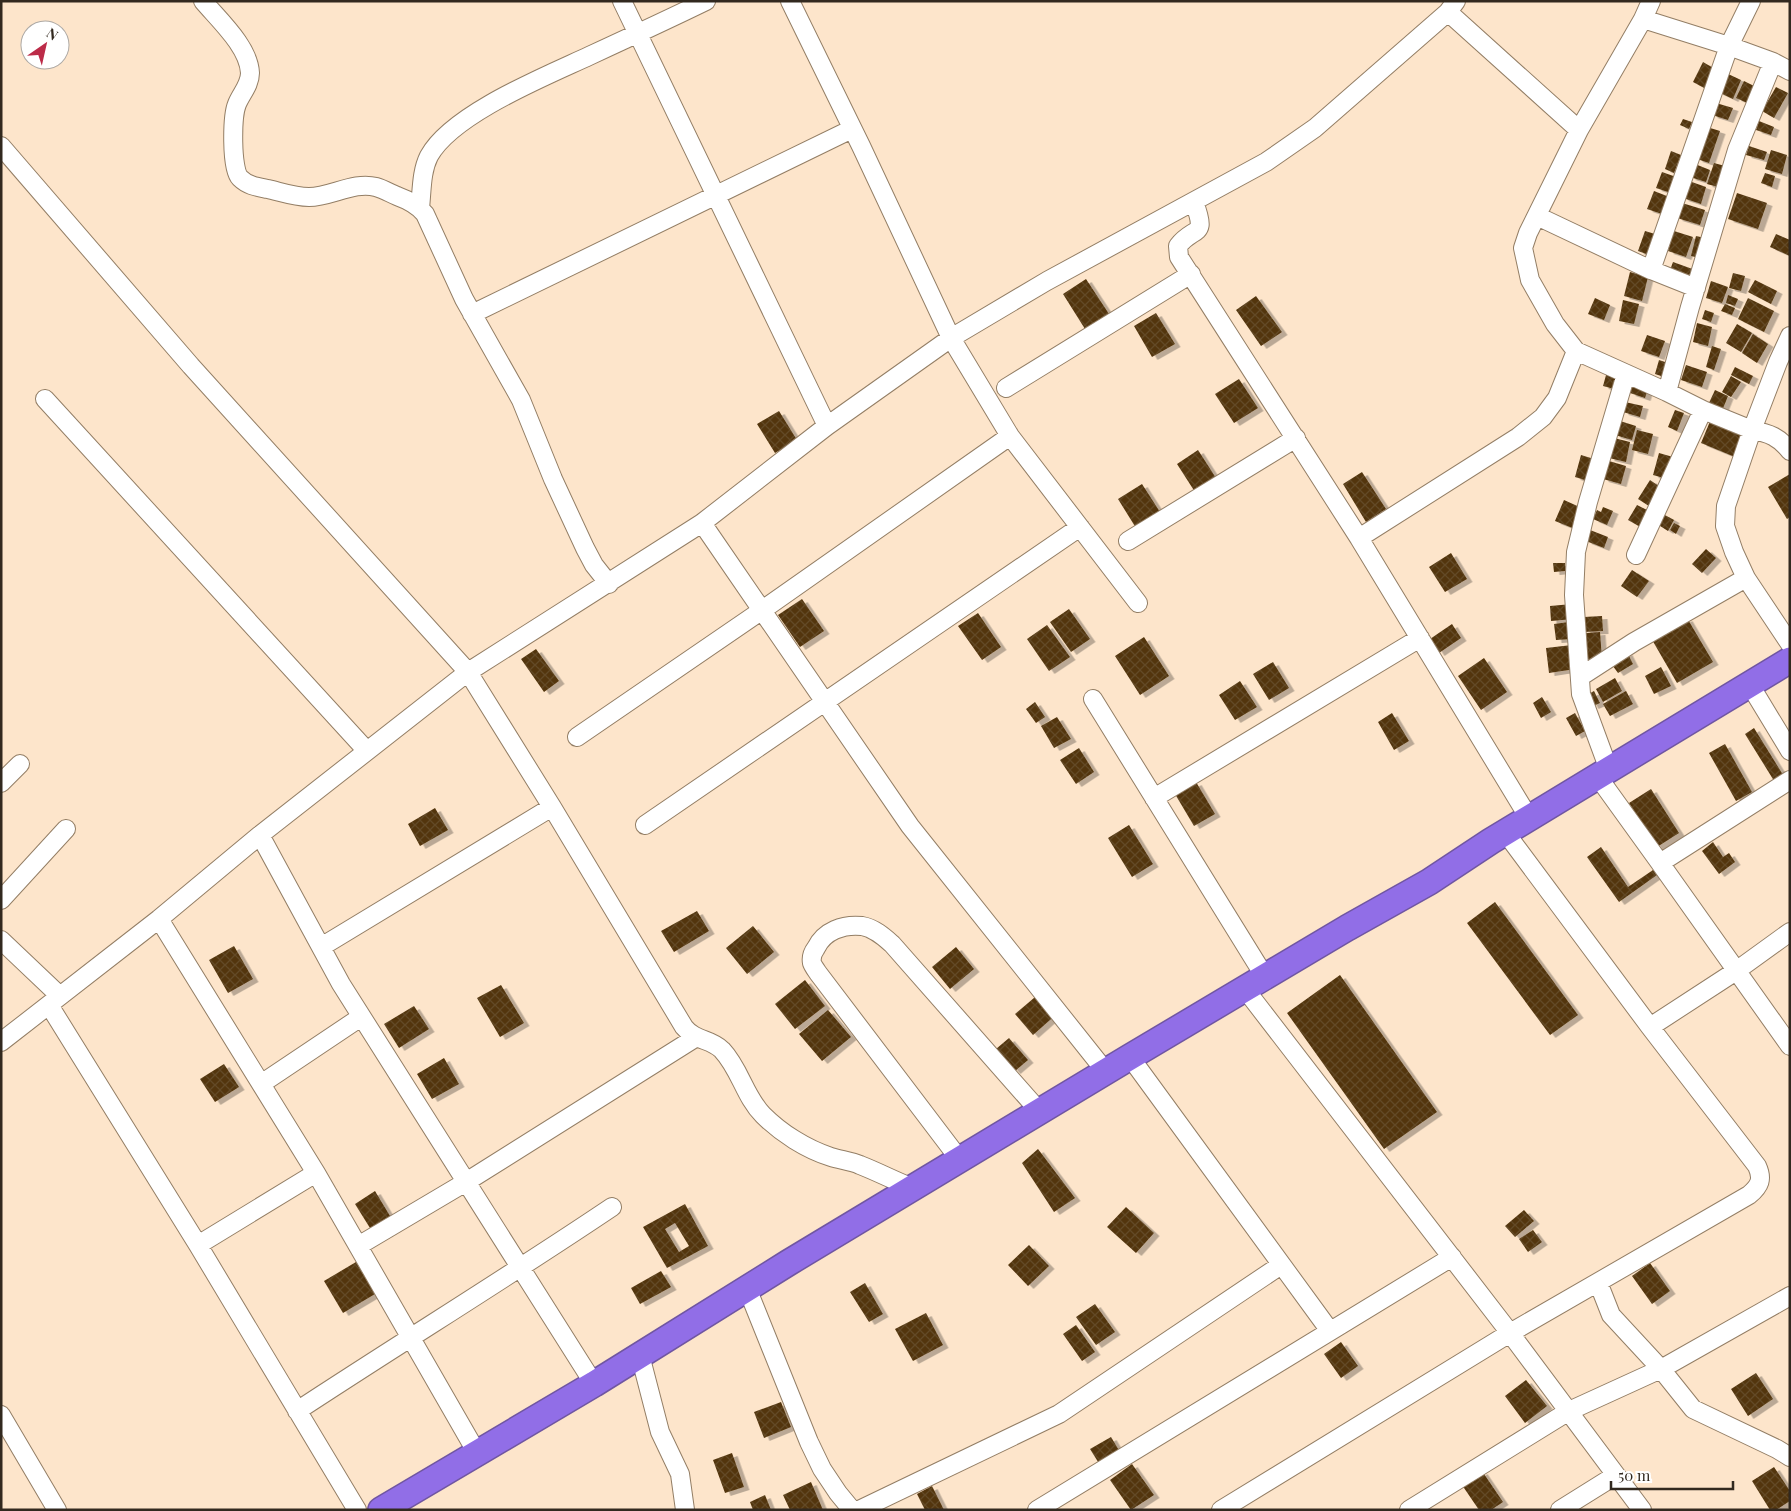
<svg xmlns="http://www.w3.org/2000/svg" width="1791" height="1511" viewBox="0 0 1791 1511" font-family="'Playfair Display',serif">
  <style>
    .building { fill: url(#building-cross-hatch); fill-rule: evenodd; filter: url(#shadow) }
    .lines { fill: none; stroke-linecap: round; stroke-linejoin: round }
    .minor-casing { stroke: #937e65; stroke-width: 20 }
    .highway-casing { stroke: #7056a1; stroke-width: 28 }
    .minor { stroke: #fff; stroke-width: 18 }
    .highway { stroke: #916ee7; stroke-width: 25 }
  </style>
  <defs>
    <pattern id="building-cross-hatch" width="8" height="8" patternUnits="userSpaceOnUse" patternTransform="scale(1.25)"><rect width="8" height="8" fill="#52350e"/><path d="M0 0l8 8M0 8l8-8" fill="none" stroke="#634a28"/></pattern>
    <filter id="shadow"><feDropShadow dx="5.5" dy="3" stdDeviation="0" flood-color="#0004"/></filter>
  </defs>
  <rect width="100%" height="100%" fill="#fde5cb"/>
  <!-- building -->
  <path class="building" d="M1703,62L1720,72L1710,91L1693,82Z
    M1726,73L1741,80L1733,99L1718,92Z
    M1744,81L1760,89L1752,105L1736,98Z
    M1776,87L1788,93L1774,118L1762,111Z
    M1716,103L1733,108L1728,120L1712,115Z
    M1683,119L1692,122L1689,129L1680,125Z
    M1759,121L1774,127L1771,135L1756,130Z
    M1707,127L1720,131L1709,163L1697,159Z
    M1749,146L1767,152L1764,160L1746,155Z
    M1771,150L1787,155L1782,174L1765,169Z
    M1671,151L1681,155L1674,173L1665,169Z
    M1714,163L1725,166L1718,187L1707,184Z
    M1695,164L1710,170L1706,182L1690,177Z
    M1662,172L1679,178L1674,194L1656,188Z
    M1765,173L1775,176L1772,187L1761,183Z
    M1689,181L1706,187L1701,204L1683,198Z
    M1654,191L1672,198L1665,215L1647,209Z
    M1737,193L1767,203L1758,229L1728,219Z
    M1682,203L1705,210L1700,225L1677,218Z
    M1645,231L1655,234L1649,255L1638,251Z
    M1674,231L1693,237L1686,257L1668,251Z
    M1776,234L1790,240V256L1770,247Z
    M1696,236L1709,239L1703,259L1691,256Z
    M1673,262L1698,271L1694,282L1669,273Z
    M1630,272L1648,277L1642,301L1624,296Z
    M1733,273L1745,276L1741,291L1729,288Z
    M1086,279L1109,314L1085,329L1063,294Z
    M1755,280L1777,291L1771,304L1748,292Z
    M1711,281L1728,287L1722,303L1706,298Z
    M1728,295L1738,299L1735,306L1726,303Z
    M1256,296L1282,332L1261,346L1236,310Z
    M1595,298L1610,305L1604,320L1588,314Z
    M1748,298L1774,311L1764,332L1738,319Z
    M1623,300L1639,304L1634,324L1619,321Z
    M1725,304L1735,308L1732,315L1721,311Z
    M1705,310L1714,313L1711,322L1702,319Z
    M1156,313L1175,344L1152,357L1134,326Z
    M1697,323L1712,327L1708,346L1693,342Z
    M1737,324L1752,333L1741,352L1726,343Z
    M1753,334L1768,344L1757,363L1742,353Z
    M1647,335L1665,341L1659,357L1641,351Z
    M1712,346L1721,349L1714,370L1706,367Z
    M1659,360L1668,363L1664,377L1655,374Z
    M1686,365L1707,372L1702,387L1681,380Z
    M1735,367L1753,376L1749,384L1731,375Z
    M1608,368L1619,371L1614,389L1603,386Z
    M1731,376L1741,382L1731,397L1722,392Z
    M1239,379L1258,408L1234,423L1215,394Z
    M1634,381L1649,386L1645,398L1630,393Z
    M1715,390L1728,396L1722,411L1708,405Z
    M1625,402L1643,406L1640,417L1623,412Z
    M1675,410L1684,413L1677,431L1668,427Z
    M779,411L797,440L775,453L757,424Z
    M1711,419L1745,434L1735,457L1701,443Z
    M1620,421L1636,426L1632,440L1615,435Z
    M1637,430L1653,434L1648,454L1632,450Z
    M1614,438L1630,442L1626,462L1609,458Z
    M1198,450L1216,478L1195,492L1177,464Z
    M1659,453L1673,457L1667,479L1653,475Z
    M1581,455L1594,459L1588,481L1575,477Z
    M1609,461L1626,466L1621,484L1603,479Z
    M1362,472L1386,509L1366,522L1343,484Z
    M1790,474V517L1787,519L1768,487Z
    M1650,480L1663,489L1652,508L1638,499Z
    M1142,484L1160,512L1136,528L1118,499Z
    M1564,500L1584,509L1575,529L1555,521Z
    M1637,505L1653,513L1644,529L1628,520Z
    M1603,507L1613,511L1607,525L1593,519L1597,510L1601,512Z
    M1663,514L1674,520L1668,531L1657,524Z
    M1674,523L1680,526L1676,534L1670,530Z
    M1590,530L1608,537L1604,548L1586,541Z
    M1706,549L1716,558L1702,573L1692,564Z
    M1451,553L1467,579L1445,592L1429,567Z
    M1553,563H1565V571L1554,572Z
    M1632,570L1649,581L1637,597L1621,586Z
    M802,599L824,631L800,647L778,615Z
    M1572,604L1573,619L1551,621L1550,606Z
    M1069,609L1090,639L1071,652L1050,622Z
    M978,613L1001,647L982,660L958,626Z
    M1602,616L1603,631L1585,632L1584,617Z
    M1687,618L1713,662L1677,683L1651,638Z
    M1569,622L1571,639L1556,640L1554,624Z
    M1452,624L1461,638L1439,653L1430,639Z
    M1047,625L1070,657L1049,671L1027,639Z
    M1600,632L1602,659L1588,660L1586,633Z
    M1144,637L1169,676L1140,695L1115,656Z
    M1572,645L1575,669L1549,673L1546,648Z
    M536,649L559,681L544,692L521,659Z
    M1627,652L1633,664L1618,673L1610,662Z
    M1484,658L1507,692L1481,710L1458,676Z
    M1273,662L1289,688L1269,700L1253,674Z
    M1661,667L1671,686L1654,694L1645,676Z
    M1615,678L1622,691L1603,702L1596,689Z
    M1240,681L1257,707L1235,720L1219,695Z
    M1594,691L1600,703L1593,706L1587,695Z
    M1626,691L1633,704L1610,716L1603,704Z
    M1542,697L1551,712L1541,718L1533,703Z
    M1035,702L1045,717L1036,723L1026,709Z
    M1392,713L1409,741L1394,750L1378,722Z
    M1575,713L1585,731L1576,736L1566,718Z
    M1057,717L1071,739L1054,748L1041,726Z
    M1754,728L1785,778L1776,784L1745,734Z
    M1725,744L1752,792L1736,801L1709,753Z
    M1079,748L1094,772L1076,784L1060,760Z
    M1196,782L1215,814L1194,826L1175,794Z
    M1651,789L1679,833L1657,847L1629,803Z
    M435,808L448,830L420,846L408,824Z
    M1129,825L1153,864L1132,877L1108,838Z
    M1713,842L1723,857L1729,853L1735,862L1719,874L1702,851Z
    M1601,847L1628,887L1653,870L1657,875L1619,902L1587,857Z
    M1495,902L1578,1015L1550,1035L1467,923Z
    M697,911L709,931L674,952L661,931Z
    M753,926L774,952L747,974L726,948Z
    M234,946L253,979L228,993L209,960Z
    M956,947L974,969L950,989L932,967Z
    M1340,975L1437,1112L1384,1149L1287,1013Z
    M805,980L825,1006L795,1029L775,1004Z
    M501,985L524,1023L500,1037L477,998Z
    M1041,992L1058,1013L1033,1035L1015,1014Z
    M414,1006L429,1029L399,1048L384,1024Z
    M828,1010L851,1037L822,1061L799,1034Z
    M1009,1038L1028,1060L1015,1071L996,1049Z
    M444,1058L459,1084L432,1099L417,1074Z
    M224,1064L239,1087L215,1102L200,1079Z
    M1038,1149L1075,1198L1054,1212L1022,1163Z
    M375,1191L390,1216L370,1228L355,1204Z
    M685,1204L708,1246L667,1268L643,1227ZM675,1223L689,1246L679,1252L665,1229Z
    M1126,1207L1154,1233L1136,1253L1107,1227Z
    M1524,1210L1534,1221L1515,1237L1505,1226Z
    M1533,1230L1542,1242L1528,1252L1519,1239Z
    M1029,1245L1049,1266L1028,1286L1008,1265Z
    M356,1262L375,1294L343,1313L324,1281Z
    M1650,1263L1670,1291L1652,1304L1632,1276Z
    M661,1271L671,1287L640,1304L631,1288Z
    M865,1283L883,1314L869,1322L850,1292Z
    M1095,1304L1115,1332L1096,1345L1076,1317Z
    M926,1313L943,1345L913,1361L895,1329Z
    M1076,1325L1095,1352L1082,1361L1063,1334Z
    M1341,1342L1358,1366L1341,1378L1324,1354Z
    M1756,1373L1773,1399L1748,1416L1731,1389Z
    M1526,1380L1547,1406L1525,1423L1505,1396Z
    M781,1402L791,1427L764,1438L754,1412Z
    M1111,1437L1120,1452L1100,1465L1090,1449Z
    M732,1453L744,1487L725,1493L713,1460Z
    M1132,1464L1154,1495L1131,1510L1110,1480Z
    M1774,1467L1790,1491V1501L1776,1510H1770L1752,1481Z
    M1482,1471L1503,1502L1491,1510H1479L1462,1485Z
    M811,1482L823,1510H790L783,1495Z
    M932,1486L944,1510H925L917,1494Z
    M765,1495L771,1510H753L750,1502Z"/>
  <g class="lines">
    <!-- minor casing -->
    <g class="minor-casing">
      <path id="minor" d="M203,1C219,20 249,47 250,73C250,85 241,94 237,104C232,116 231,169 240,178C248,186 258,187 268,189C281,192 295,197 309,197C331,197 354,181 376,187C383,189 390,193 397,196C408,200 418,205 425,214L464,299L521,400L553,479L585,548L594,565L609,584
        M622,1L827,426
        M790,1L861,146L951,338L1010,436L1138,603
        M1456,1L1448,12L1579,130L1643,19L1729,46L1773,62L1737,150L1690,307L1667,392L1703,410L1752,430L1778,362L1790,336
        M1643,19L1651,1
        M1773,62L1790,71
        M1579,130L1528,233L1523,248L1530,280L1555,324L1576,351L1667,392
        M1,146L191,366L468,672L552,807L684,1027C696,1042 710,1038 722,1050C740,1069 745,1097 763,1115C781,1133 806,1149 831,1157C840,1160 851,1161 860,1165C878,1172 895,1181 913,1188
        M1194,202C1208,239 1194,225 1178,246L1179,257L1359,538L1529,818
        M420,208C422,191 421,172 429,156C452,114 546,76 589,56C628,38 667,20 706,1
        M1537,216L1651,270L1729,46L1751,1
        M1651,270L1696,288
        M472,314L852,129
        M1006,388L1191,274
        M45,399L367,751
        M1790,451C1779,437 1769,433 1752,430L1726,506L1725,526L1734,552L1746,578L1790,644
        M702,523L910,826L1106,1072
        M1359,538L1518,437L1543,417L1557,398L1576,351
        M1128,541L1296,438
        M1636,555L1703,410
        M1580,677L1634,642L1746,578
        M1750,685L1790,751
        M1093,699L1265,977
        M577,737L761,611L1010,436
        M1609,770L1581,694L1574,595L1576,552L1588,502L1626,374
        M1598,777L1660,863L1790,780
        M1,783L20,764
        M1154,798L1420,638
        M645,825L1080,527
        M260,835L341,984L594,1384
        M1660,863L1790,1046
        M1,900L66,829
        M159,919L316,1173L477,1453
        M1,940L60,996
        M321,947L552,807
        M1245,989L1510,1333L1642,1510
        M49,1005L198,1245L357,1510
        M1650,1027L1736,971L1790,932
        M1,1042L159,919L260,835L468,672L702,523L827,426L951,338L1047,281L1266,162L1315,128L1448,12
        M1130,1057L1330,1331
        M261,1084L361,1017
        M960,1160L818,973C816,970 813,966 812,963C811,958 813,952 816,948C824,931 843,924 862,926C874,928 884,937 892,944L1040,1112
        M198,1245L316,1173
        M358,1246L466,1182L695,1038
        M1598,1282L1611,1315L1661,1369L1693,1409L1777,1449L1790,1457
        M747,1288L809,1442L822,1469L838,1493L852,1510
        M640,1355L660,1432L680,1474L685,1510
        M297,1411C402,1342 508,1277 612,1207
        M1,1415L57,1510
        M859,1510L1059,1414L1281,1265
        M1037,1510L1452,1257
        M1221,1510L1510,1333L1749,1195C1760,1186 1763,1179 1757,1166L1650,1027L1505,832
        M1409,1510L1569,1411L1661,1369L1790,1296
        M1560,1510L1616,1475"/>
    </g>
    <!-- highway casing -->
    <g class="highway-casing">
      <path id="highway" d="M381,1510L594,1384L788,1263L1130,1057L1347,928L1429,882L1491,841L1790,660"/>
    </g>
    <!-- minor -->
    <use href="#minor" class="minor"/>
    <!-- highway -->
    <use href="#highway" class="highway"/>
  </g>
  <!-- border -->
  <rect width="1791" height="1511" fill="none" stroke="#32291f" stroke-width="5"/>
  <!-- north arrow -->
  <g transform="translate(45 45) rotate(34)"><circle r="24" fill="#ffffff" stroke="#ada9a5"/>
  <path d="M0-4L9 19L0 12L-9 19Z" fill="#bc2b48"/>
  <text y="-8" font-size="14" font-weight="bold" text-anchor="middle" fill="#32291f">N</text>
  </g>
  <!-- scale -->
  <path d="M1611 1481v8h122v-8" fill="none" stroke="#32291f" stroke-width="2.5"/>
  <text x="1618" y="1481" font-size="15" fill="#32291f" stroke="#ffffff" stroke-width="4" paint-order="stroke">50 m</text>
</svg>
